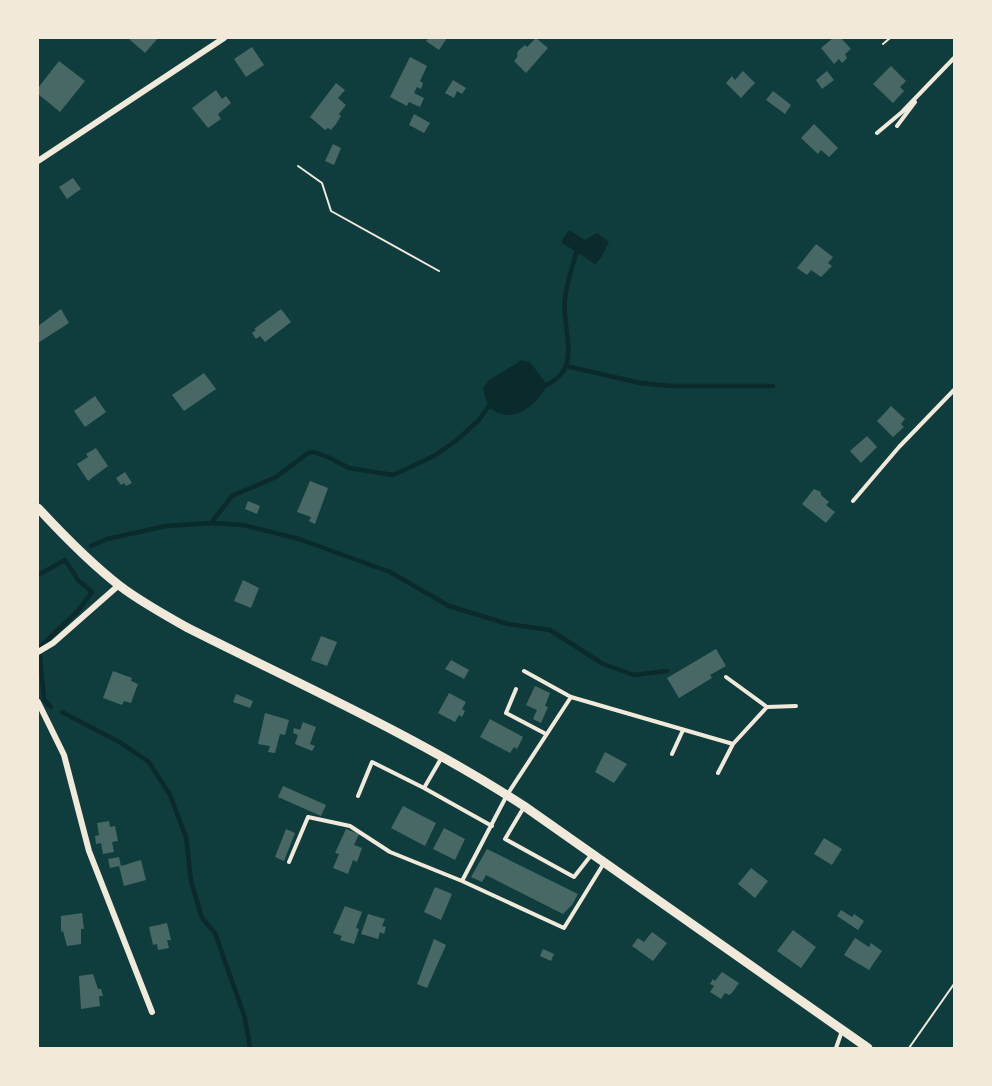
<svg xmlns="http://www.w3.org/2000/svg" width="992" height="1086" viewBox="0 0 992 1086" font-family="'Work Sans',sans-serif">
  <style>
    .water { fill: #0a2a2b }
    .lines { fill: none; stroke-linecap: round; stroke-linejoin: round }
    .stream { stroke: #0a2a2b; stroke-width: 4.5 }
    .building { fill: #486865 }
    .path { stroke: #f1e9da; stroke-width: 2 }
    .service { stroke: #f1e9da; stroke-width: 4 }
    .minor { stroke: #f1e9da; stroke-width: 6 }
    .tertiary { stroke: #f1e9da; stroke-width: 9 }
  </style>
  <rect width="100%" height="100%" fill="#0f3d3e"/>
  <!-- water -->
  <path class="water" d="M569,230L585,240L597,233L609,242L601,258L595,264L561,242Z
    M522,360L530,362L547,385C541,400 519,420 501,414C496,413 492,409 488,407L483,389L489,380Z"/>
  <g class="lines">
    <!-- stream -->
    <path class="stream" d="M566,366L640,383L671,386H773
      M541,387C586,371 561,332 565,298C567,283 572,268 576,253
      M211,523L232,496L276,477L308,453L314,452L328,457L349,468L393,475L434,456L457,440L479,420L488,407L494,404
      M91,546L107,539L166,526L211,523L243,525L299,539L390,572L449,606L508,624L550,630L603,664L634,675L667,671
      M38,575L65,560L78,580L92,592L78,611L41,646
      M40,656L44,700L51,707
      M62,712L121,743L149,762L170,795L186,837L191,881L202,918L215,933L245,1018L250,1048"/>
  </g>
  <!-- building -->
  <path class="building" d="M130,38H158L145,53L129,39Z
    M429,38H447L439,50L426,41Z
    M536,38L548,48L526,73L514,61L518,56L517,55L518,51L525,45L527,47Z
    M833,38H841L851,49L845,54L847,58L842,63L839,59L834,64L821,48Z
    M252,47L264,65L246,77L234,59Z
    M410,57L427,66L420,81L423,83L421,89L417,87L414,93L424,98L420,107L409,102L407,106L390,97Z
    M59,61L85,81L60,112L38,94V88Z
    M891,66L906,81L900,87L904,91L893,103L873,84Z
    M743,71L755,83L741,98L726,83L732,76L735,80Z
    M827,71L834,80L822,89L816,80Z
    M453,80L466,88L462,94L457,91L454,98L445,93Z
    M336,83L345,90L338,98L346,105L339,114L341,116L336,124L331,130L328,128L325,130L310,117Z
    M216,90L222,99L226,96L231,103L218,114L221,119L208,128L192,108Z
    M773,91L791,105L785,114L766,100Z
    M414,114L430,123L424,133L409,125Z
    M814,124L838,148L829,157L821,150L818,154L801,138Z
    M333,144L341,148L334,165L325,161Z
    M73,178L81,189L67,199L59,187Z
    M816,244L833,257L828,263L832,266L821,277L811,270L807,275L797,268Z
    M61,309L69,323L38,343V326Z
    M281,309L291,322L265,342L260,336L256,339L252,333L256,330L254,329Z
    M204,373L216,389L184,411L172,395Z
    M95,396L106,412L85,427L74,411Z
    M891,406L905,419L901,424L904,427L893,437L877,421Z
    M867,436L877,447L861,463L850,451Z
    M96,448L108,466L88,481L77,464L88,457L86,454Z
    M125,472L132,483L126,486L124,483L121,485L116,478Z
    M310,481L328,488L315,524L309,521L311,517L297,512Z
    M814,489L821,492V495L829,502L826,505L835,512L826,523L802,504Z
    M248,501L260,506L257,514L245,509Z
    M243,580L259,588L251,608L234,601Z
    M321,636L337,642L327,666L311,660Z
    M716,649L726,666L710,675L712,678L679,698L667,678Z
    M451,660L469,670L464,679L445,669Z
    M113,671L132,678L131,681L138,684L131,703L124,701L122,705L103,698Z
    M535,686L550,693L545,706L548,707L541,723L533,719L537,710L526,705Z
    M449,693L466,702L462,709L465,711L462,717L459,715L455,722L438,713Z
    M236,694L253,701L250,708L233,702Z
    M265,713L289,720L285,735L280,734L275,753L268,752L270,746L258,744Z
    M490,719L523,737L517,749L514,747L510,753L480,737Z
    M303,722L316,727L310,744L315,746L312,751L295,744L298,735L293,733L294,728L300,730Z
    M605,752L627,764L614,783L595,772Z
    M283,786L326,805L321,816L278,797Z
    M403,806L436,823L425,846L391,828Z
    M109,821L110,827L115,826L118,841L112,842L114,852L103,854L101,843L96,844L95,836L99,835L97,823Z
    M444,828L465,839L455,860L433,849Z
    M286,829L295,833L284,861L275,857Z
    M346,829L359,834L354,845L362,848L357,862L353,860L348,874L333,868L339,854L335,853Z
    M824,838L842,849L832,865L814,854Z
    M487,849L578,894L572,905L563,914L486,875L482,882L471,877Z
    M119,857L121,866L141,860L146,880L124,886L119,866L110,868L108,859Z
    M751,868L768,881L755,898L738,884Z
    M435,887L452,894L441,920L424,912Z
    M345,906L362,912L356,928L359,929L354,944L340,940L342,936L333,933Z
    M841,910L852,917L854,914L864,921L858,930L837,916Z
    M82,913L84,929H81V944L67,946L63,931L61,932V916Z
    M368,914L385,919L382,926L386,927L384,934L380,932L378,939L361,934Z
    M167,923L171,940H167L169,948L158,950L157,944L153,945L149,927Z
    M793,930L816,947L801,968L777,951Z
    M652,932L667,943L653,961L632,946L638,938L644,942Z
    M855,938L869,947L871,943L882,951L869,970L844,955Z
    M434,939L446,945L427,988L417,984Z
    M543,949L554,954L551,961L540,956Z
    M722,972L739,983L732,993L729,995L725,993L721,999L710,992L714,986L710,984L713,979L715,981Z
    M93,974L98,989H101L103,996H99L100,1006L81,1009L79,976Z"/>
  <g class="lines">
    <!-- path -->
    <path class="path" d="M883,44L890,38
      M298,166L322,183L331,211L439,271
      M909,1048L954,984"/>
    <!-- service -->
    <path class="service" d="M897,126L915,102
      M877,133L902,112L954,58
      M853,501L899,447L954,390
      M524,671L571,697
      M516,689L506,713L546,734
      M767,707L796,706
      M672,754L683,730
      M442,757L424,788L492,826
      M718,773L733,744
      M358,796L372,762L424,788
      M524,807L505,839L574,877L592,854
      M289,862L308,817L350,826L390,852L462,881
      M604,863L564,928L462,881L507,795L571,697L733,744L767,707L726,677
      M836,1048L842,1031"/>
    <!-- minor -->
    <path class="minor" d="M38,161L224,38
      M38,652L53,643L119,585
      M38,702L64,755L89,851L152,1012"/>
    <!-- tertiary -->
    <path class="tertiary" d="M38,508C63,535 90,563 120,586C141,602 165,615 188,628C301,685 418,737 524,806L868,1048"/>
  </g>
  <!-- border -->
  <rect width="992" height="1086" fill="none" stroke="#f1e9da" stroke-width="78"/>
</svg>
